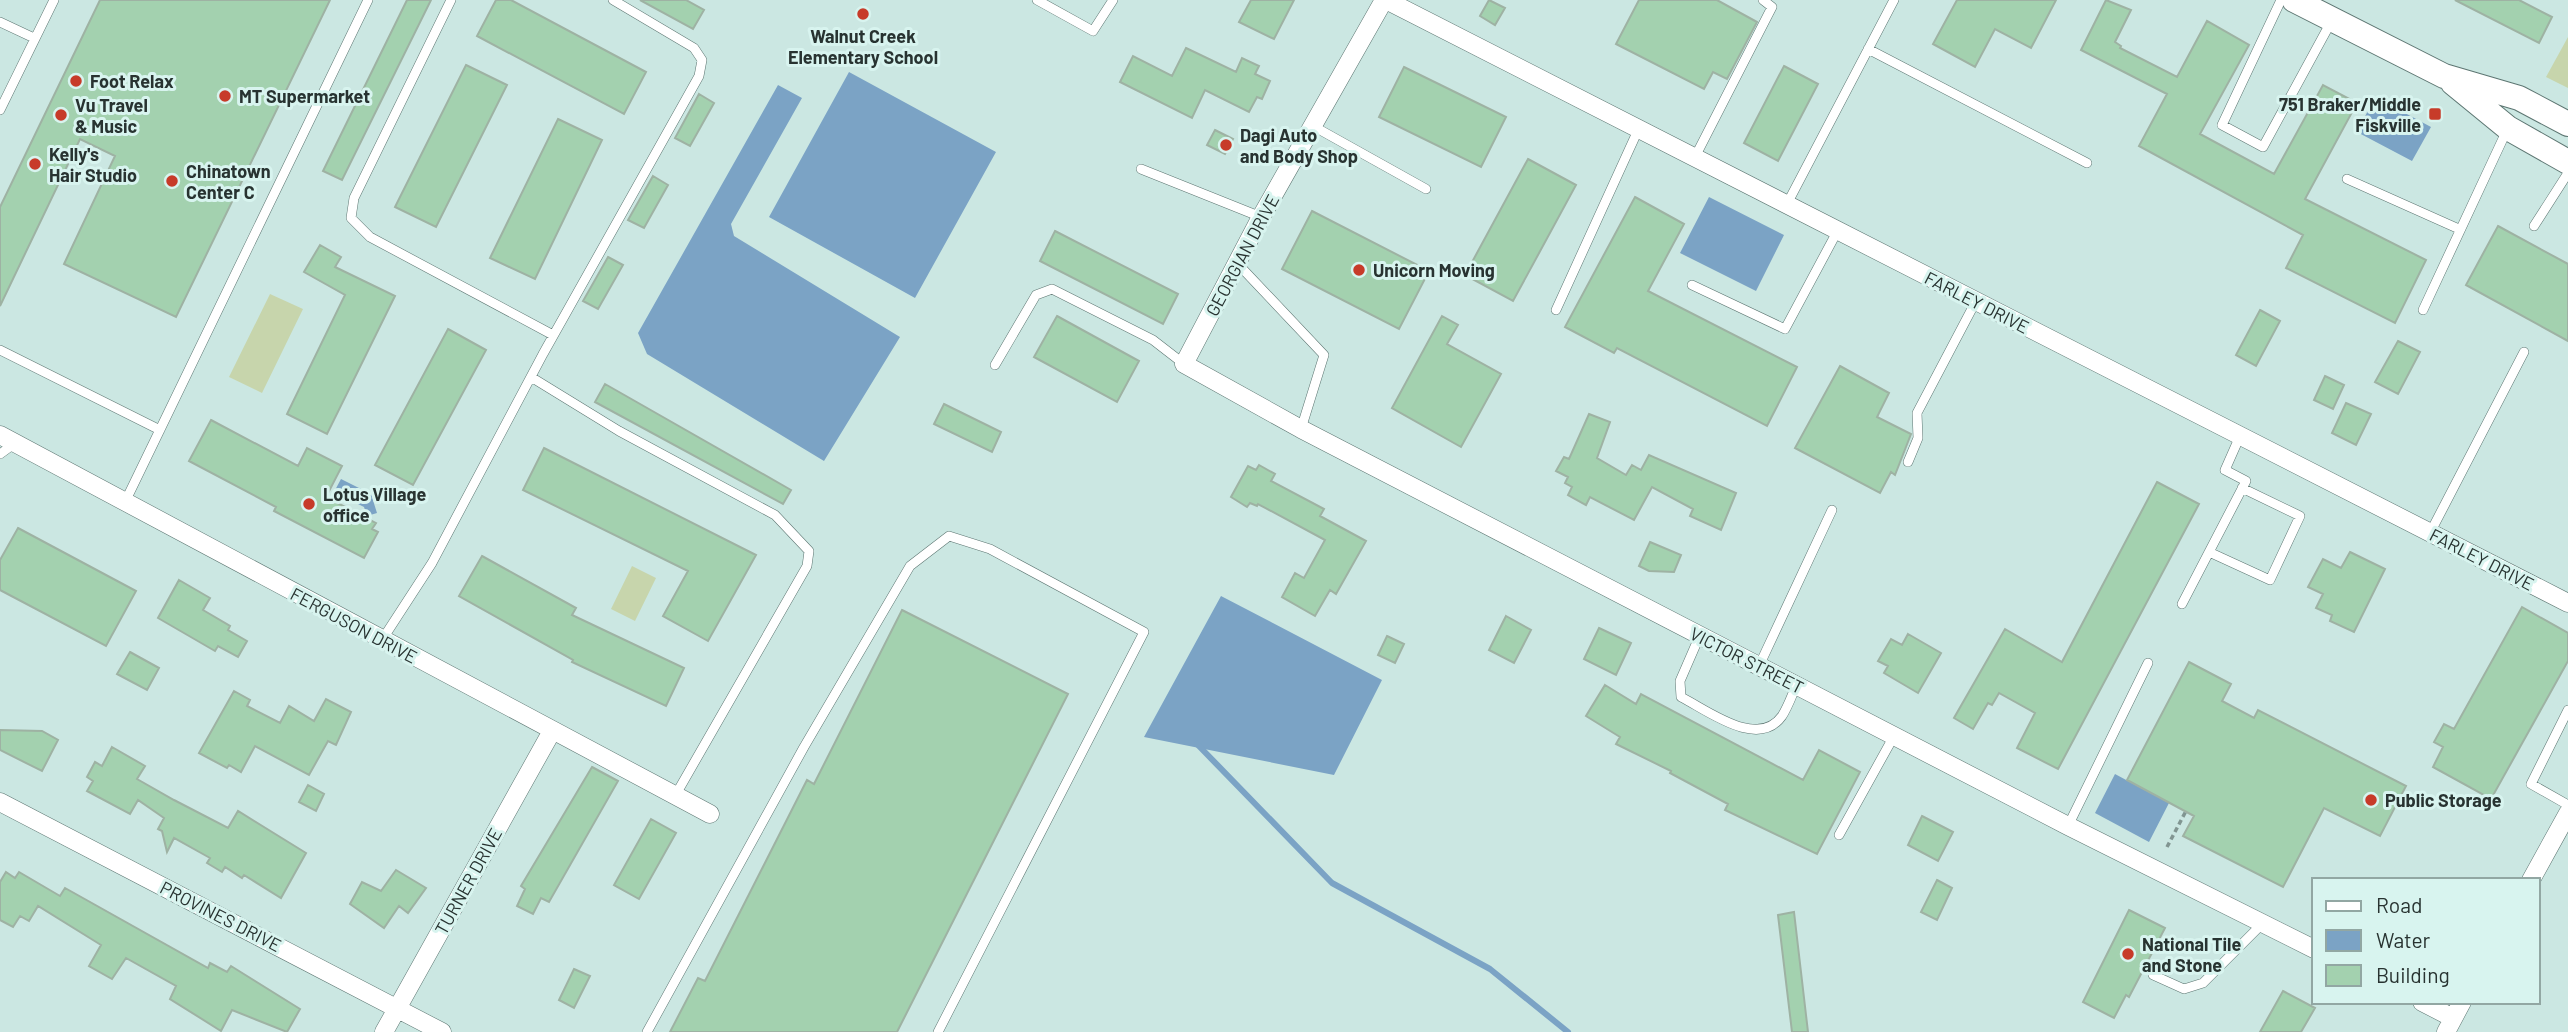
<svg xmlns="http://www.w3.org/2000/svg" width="2568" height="1032" viewBox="0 0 2568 1032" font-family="Barlow,sans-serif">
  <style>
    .green { fill: #c7d5ac }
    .water { fill: #7ba3c5 }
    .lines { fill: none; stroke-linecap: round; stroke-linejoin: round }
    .stream { stroke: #7ba3c5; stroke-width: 6 }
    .building { fill: #a3d1af; stroke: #9eb2a3; stroke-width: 2 }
    .service-casing { stroke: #5d7672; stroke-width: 10 }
    .minor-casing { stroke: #5d7672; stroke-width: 19 }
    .secondary-casing { stroke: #5d7672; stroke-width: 26 }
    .path { stroke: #819591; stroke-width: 3.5; stroke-dasharray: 5 3.5; stroke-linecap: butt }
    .service { stroke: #fff; stroke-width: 9 }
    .minor { stroke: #fff; stroke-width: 18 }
    .secondary { stroke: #fff; stroke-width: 24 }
    .poi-dot { fill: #c73b29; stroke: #d8f4ef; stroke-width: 2.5 }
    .labels { text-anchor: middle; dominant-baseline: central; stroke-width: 6; stroke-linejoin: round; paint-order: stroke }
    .poi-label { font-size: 18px; font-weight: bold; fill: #283331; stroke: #d8f4ef; text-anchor: start }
    .street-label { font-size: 18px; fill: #283331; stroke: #d8f4ef }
  </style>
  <rect width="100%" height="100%" fill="#cbe7e2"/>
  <!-- green -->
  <path class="green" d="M2568,37V88L2546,77Z
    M270,294L303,309L262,393L229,377Z
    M632,566L656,578L635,621L611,609Z"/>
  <!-- water -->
  <path class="water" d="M849,72L996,152L915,298L769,217Z
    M778,85L802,98L731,224L734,236L900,337L824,461L647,354L638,333Z
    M2375,97L2431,127L2412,161L2357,132Z
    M1709,197L1784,235L1756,291L1680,253Z
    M341,479L371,494L377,513L367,516L364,507L334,492Z
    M1221,596L1382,680L1334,775L1144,737Z
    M2115,774L2169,803L2149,842L2095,813Z"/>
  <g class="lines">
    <!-- stream -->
    <path class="stream" d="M1197,744L1332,883L1490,969L1568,1032"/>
  </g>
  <!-- building -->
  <path class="building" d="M100,0H330L176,317L64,264L115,156L80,139L0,306V207Z
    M407,0H431L342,180L323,171Z
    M496,0H511L646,72L624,114L477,36Z
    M640,0H686L704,10L693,29Z
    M1251,0H1294L1274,39L1239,22Z
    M1489,0L1505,8L1495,25L1480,16Z
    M1639,0H1717L1757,22L1727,79L1713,72L1704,89L1616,44Z
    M1957,0H2056L2031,48L1995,29L1975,67L1933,44Z
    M2106,0L2131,10L2115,42L2121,46L2120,48L2177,77L2207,21L2249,45L2200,134L2274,174L2323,85L2357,103L2305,199L2426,260L2395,323L2286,268L2303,235L2139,146L2167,94L2081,50Z
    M2455,0H2519L2552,17L2539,43Z
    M1186,48L1236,72L1242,58L1259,66L1255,74L1270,81L1262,99L1257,97L1249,112L1205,90L1192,118L1120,82L1133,56L1172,76Z
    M466,65L507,85L436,227L395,207Z
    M1784,66L1818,84L1778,161L1744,143Z
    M1404,67L1506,117L1481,167L1379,117Z
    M699,94L714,103L690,146L675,138Z
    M558,119L602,140L535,279L490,258Z
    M1215,130L1233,139L1225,154L1207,145Z
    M1528,159L1576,185L1513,301L1465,275Z
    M653,176L668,185L644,228L628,220Z
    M1635,197L1684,224L1648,291L1797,367L1767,426L1617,348L1614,353L1565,327Z
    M1312,211L1429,271L1399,329L1282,269Z
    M2498,226L2568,264V341L2466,285Z
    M1055,231L1178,294L1163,324L1040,261Z
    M320,245L341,257L335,267L395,296L327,434L287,414L345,295L304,272Z
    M608,257L623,265L598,309L583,301Z
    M2260,310L2280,321L2256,366L2236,355Z
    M1057,316L1139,361L1117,402L1034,357Z
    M1442,316L1458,325L1447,344L1501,374L1461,447L1392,408Z
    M448,329L486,350L413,485L375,465Z
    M2398,341L2420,352L2398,394L2375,382Z
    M1840,366L1889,393L1877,417L1911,434L1895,475L1891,472L1880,493L1795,448Z
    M2325,376L2344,385L2333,409L2314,400Z
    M605,384L791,490L783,504L595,402Z
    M2346,403L2371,414L2356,445L2332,433Z
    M944,404L1001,432L992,452L934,424Z
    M1589,414L1610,422L1597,458L1626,475L1632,465L1641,470L1649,455L1736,493L1721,530L1690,516L1693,509L1652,487L1634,520L1590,497L1586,505L1568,495L1572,487L1565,483L1568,477L1556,471L1564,457L1569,459Z
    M211,420L298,466L307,448L342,466L326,497L376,523L372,529L378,532L364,558L274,511L276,507L189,461Z
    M544,448L756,555L708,641L663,616L688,571L523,490Z
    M1259,465L1275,474L1271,481L1324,509L1320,516L1366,541L1336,594L1330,590L1315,616L1282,597L1295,573L1304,578L1325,540L1258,504L1257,506L1250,503L1247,507L1231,497L1248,466L1256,470Z
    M2157,482L2199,504L2058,769L2017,748L2035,713L1999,693L1992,705L1988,703L1973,729L1954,718L2005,629L2062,662Z
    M18,528L136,591L106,646L0,590V560Z
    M1650,542L1681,555L1674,572L1649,571L1639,566Z
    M2350,552L2385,569L2354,632L2330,621L2332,615L2316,608L2323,594L2308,587L2323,559L2341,568Z
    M482,556L576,608L572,615L684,668L666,706L572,662L573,660L459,596Z
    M179,580L210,598L203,610L230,626L228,630L247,641L238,657L218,646L215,651L158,618Z
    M2522,607L2568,633V661L2491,799L2433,767L2443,747L2434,742L2444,724L2454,729Z
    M902,610L1068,694L897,1032H670L698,978L705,981L807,780L814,784Z
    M1506,616L1531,630L1514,663L1489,650Z
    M1599,628L1631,643L1616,675L1584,659Z
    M1908,634L1941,653L1918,693L1884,673L1888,666L1878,661L1891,639L1902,645Z
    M1387,636L1404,644L1395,663L1378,655Z
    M130,652L159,668L147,690L117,674Z
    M2189,662L2231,684L2222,701L2254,718L2258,710L2406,786L2380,836L2324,808L2283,887L2183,836L2194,816L2127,780Z
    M1605,685L1636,704L1641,694L1803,780L1819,750L1860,772L1817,854L1725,810L1728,804L1670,773L1671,771L1616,744L1620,737L1586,716Z
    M234,691L250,700L247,706L280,723L289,706L314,721L326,699L351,712L336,745L328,741L309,775L255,746L241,772L229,765L227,768L199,753Z
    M0,730L42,731L58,740L42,771L0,750Z
    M112,747L145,766L137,779L174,800L228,828L238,811L306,853L281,898L244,875L242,878L225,867L222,872L207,863L210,858L174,838L167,852L162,831L158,829L164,818L138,800L130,814L87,791L93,781L87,777L95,762L102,766Z
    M592,767L618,781L549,902L541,898L533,914L517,906L525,889L521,886Z
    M308,785L324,794L316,811L299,802Z
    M1922,816L1953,832L1938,861L1908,845Z
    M651,819L676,833L639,899L614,885Z
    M396,870L426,888L408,913L399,906L384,928L350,904L362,882L381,891Z
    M6,872L15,878L19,872L60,896L65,888L208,968L210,963L227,972L231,966L300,1009L287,1032L232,1010L221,1031L170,999L176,986L126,958L112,979L89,966L101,945L38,906L29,921L20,916L13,927L0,920V882Z
    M1937,880L1952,888L1937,920L1921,912Z
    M2129,910L2165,928L2129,997L2126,995L2114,1018L2083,1002Z
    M1794,912L1806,1015L1808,1032H1792L1778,915Z
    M574,969L590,976L574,1008L559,1000Z
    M2283,991L2315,1008L2301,1032H2260Z"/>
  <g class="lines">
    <!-- service casing -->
    <g class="service-casing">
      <path id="service" d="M451,0L354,198L351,218L370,237L553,335
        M1037,0L1093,31L1113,0
        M2281,0L2222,125L2263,147L2331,22
        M0,22L34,38
        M1868,49L2087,163
        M0,110L54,0
        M1313,126L1426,189
        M1695,157L1772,7L1763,0
        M1141,169L1261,217
        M2347,179L2459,229
        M1787,204L1894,0
        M2534,226L2568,173
        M1237,263L1324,355L1301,429
        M1692,285L1785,329L1838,230
        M1556,310L1639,128
        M2423,310L2507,130
        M0,350L160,430
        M995,365L1036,295L1052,289L1153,340L1184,364
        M531,377L619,431L775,515L809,551L807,566L675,796
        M0,454L15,443
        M1908,462L1918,438L1917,413L1976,301
        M125,502L368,0
        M2430,533L2524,352
        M2209,552L2270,580L2300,516L2242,488
        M2182,604L2246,481L2225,470L2240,436
        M1700,635L1680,681L1681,697C1707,710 1758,750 1782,716C1788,707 1792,695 1796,686
        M382,640L432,563L543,354L699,76L702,60L694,48L613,0
        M1759,666L1832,510
        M2568,710L2531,784L2568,805
        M2068,826L2148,663
        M1839,835L1894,736
        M2153,975L2184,989L2203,983L2263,923
        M647,1032L804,747L910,566L949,536L990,549L1144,632L938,1032"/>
    </g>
    <!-- minor casing -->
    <g class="minor-casing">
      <path id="minor" d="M1384,0L1261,217L1184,364L1301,429L2068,826L2314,949
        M1386,0L2568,603
        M0,435L710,814
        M0,802L442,1032
        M2531,880L2568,813
        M2422,1002L2453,1018
        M384,1032L552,731
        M2446,1032L2462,1002"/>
    </g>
    <!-- secondary casing -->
    <g class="secondary-casing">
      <path id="secondary" d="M2294,0L2444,76L2519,98L2568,124
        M2453,83L2508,128L2568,162"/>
    </g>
    <!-- path -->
    <path class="path" d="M2167,847L2186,811"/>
    <!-- service -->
    <use href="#service" class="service"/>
    <!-- minor -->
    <use href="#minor" class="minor"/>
    <!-- secondary -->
    <use href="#secondary" class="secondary"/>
  </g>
  <!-- markers -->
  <g class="poi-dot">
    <circle cx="863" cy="14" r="7"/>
    <circle cx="76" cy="81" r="7"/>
    <circle cx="225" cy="96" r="7"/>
    <rect x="2428" y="107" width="14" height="14" rx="3.5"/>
    <circle cx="61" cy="115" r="7"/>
    <circle cx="1226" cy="145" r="7"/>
    <circle cx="35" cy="164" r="7"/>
    <circle cx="172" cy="181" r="7"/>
    <circle cx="1359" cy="270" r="7"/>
    <circle cx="309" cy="504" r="7"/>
    <circle cx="2371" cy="800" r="7"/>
    <circle cx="2128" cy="954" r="7"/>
  </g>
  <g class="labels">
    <!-- poi labels -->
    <g class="poi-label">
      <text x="863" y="36" text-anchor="middle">Walnut Creek<tspan x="863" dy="21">Elementary School</tspan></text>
      <text x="90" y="81">Foot Relax</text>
      <text x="239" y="96">MT Supermarket</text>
      <text x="2421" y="104" text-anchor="end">751 Braker/Middle<tspan x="2421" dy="21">Fiskville</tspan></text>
      <text x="75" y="105">Vu Travel<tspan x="75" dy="21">&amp; Music</tspan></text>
      <text x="1240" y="135">Dagi Auto<tspan x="1240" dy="21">and Body Shop</tspan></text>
      <text x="49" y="154">Kelly's<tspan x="49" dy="21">Hair Studio</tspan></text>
      <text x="186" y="171">Chinatown<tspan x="186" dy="21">Center C</tspan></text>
      <text x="1373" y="270">Unicorn Moving</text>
      <text x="323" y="494">Lotus Village<tspan x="323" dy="21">office</tspan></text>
      <text x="2385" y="800">Public Storage</text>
      <text x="2142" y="944">National Tile<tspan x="2142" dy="21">and Stone</tspan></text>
    </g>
    <!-- street labels -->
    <g class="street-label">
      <text transform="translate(1242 255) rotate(-62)">GEORGIAN DRIVE</text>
      <text transform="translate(1977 302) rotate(27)">FARLEY DRIVE</text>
      <text transform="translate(2482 559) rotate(27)">FARLEY DRIVE</text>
      <text transform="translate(354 625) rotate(28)">FERGUSON DRIVE</text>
      <text transform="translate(1747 660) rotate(27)">VICTOR STREET</text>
      <text transform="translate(468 881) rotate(-61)">TURNER DRIVE</text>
      <text transform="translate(221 916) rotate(27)">PROVINES DRIVE</text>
    </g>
  </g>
  <!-- legend -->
  <rect x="2312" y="878" width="228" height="126" fill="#d8f4ef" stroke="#92a7a3" stroke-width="2"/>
  <rect x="2326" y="901" width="35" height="10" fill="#ffffff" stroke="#92a7a3" stroke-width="2"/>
  <text x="2376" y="913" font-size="21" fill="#283331">Road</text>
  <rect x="2326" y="930" width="35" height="21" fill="#7ba3c5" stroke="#92a7a3" stroke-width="2"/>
  <text x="2376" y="948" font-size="21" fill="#283331">Water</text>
  <rect x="2326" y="965" width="35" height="21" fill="#a3d1af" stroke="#92a7a3" stroke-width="2"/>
  <text x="2376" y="983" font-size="21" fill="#283331">Building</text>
</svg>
